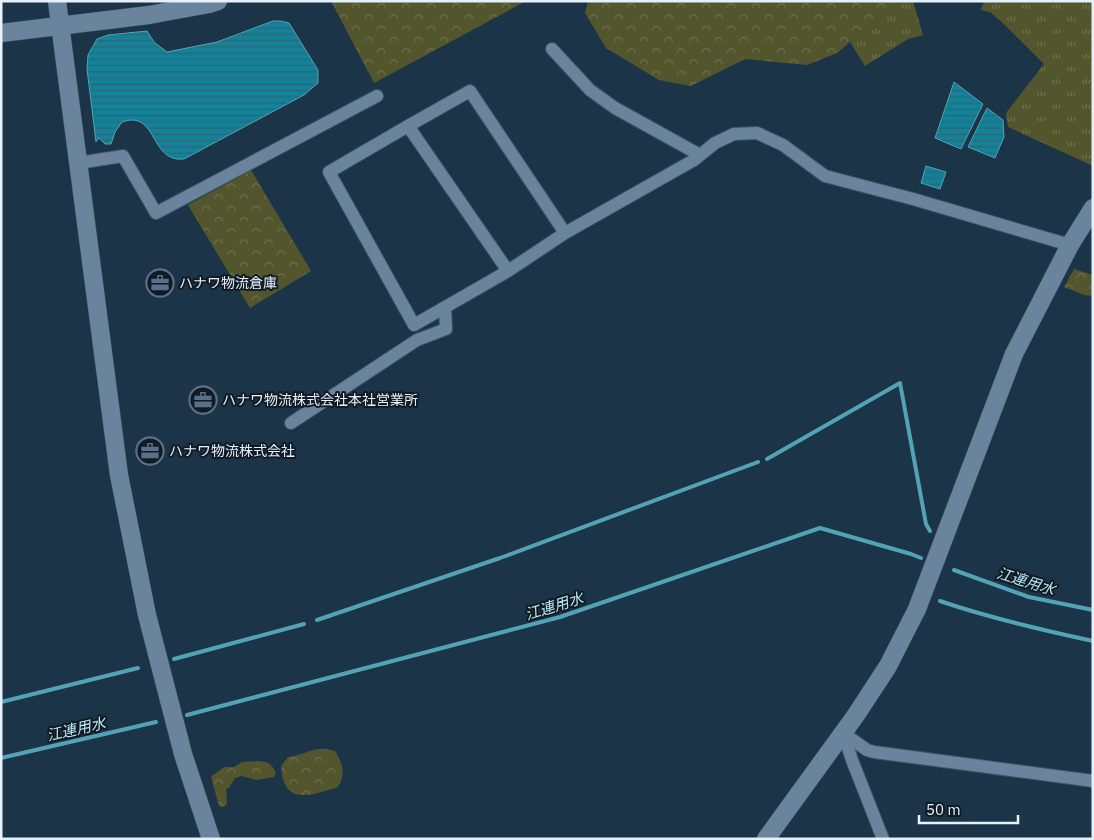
<svg xmlns="http://www.w3.org/2000/svg" width="1094" height="840" viewBox="0 0 1094 840" font-family="'IBM Plex Sans','Noto Sans JP',sans-serif">
  <style>
    .grass { fill: url(#grass-tufts) }
    .forest { fill: url(#forest-crowns) }
    .water { fill: url(#water-rules); stroke: #52a3b6 }
    .lines { fill: none; stroke-linecap: round; stroke-linejoin: round }
    .stream { stroke: #52a3b6; stroke-width: 4 }
    .street-casing { stroke: #3e5364; stroke-width: 14 }
    .secondary-casing { stroke: #3e5364; stroke-width: 19 }
    .street { stroke: #69849c; stroke-width: 12 }
    .secondary { stroke: #69849c; stroke-width: 18 }
    .labels { text-anchor: middle; dominant-baseline: central; stroke-width: 4; stroke-linejoin: round; paint-order: stroke }
    .poi-label { font-size: 14px; fill: #e6f1fc; stroke: #101b24; text-anchor: start }
    .water-label { font-size: 15px; font-style: italic; fill: #bbe8f5; stroke: #101b24 }
  </style>
  <defs>
    <pattern id="grass-tufts" width="24" height="20" patternUnits="userSpaceOnUse" patternTransform="scale(1.25)"><rect width="24" height="20" fill="#53562d"/><path d="M3 7l-1-3M5 7V3M7 7l1-3M15 17l-1-3M17 17v-4M19 17l1-3" fill="none" stroke="#6c6f4c"/></pattern>
    <pattern id="forest-crowns" width="20" height="18" patternUnits="userSpaceOnUse" patternTransform="scale(1.25)"><rect width="20" height="18" fill="#53562d"/><path d="M2 6a3 3 0 1 1 6 0M12 15a3 3 0 1 1 6 0" fill="none" stroke="#6c6f4c"/></pattern>
    <pattern id="water-rules" width="6" height="5" patternUnits="userSpaceOnUse" patternTransform="scale(1.25)"><rect width="6" height="5" fill="#138198"/><path d="M0 2.5h6" fill="none" stroke="#2a6776"/></pattern>
  </defs>
  <rect width="100%" height="100%" fill="#1b3448"/>
  <!-- grass -->
  <path class="grass" d="M899,1H913L923,35L908,39L865,66L850,42Z
    M985,1H1093V166L1008,127L1006,113L1044,64L1005,25L990,12L980,10Z"/>
  <!-- forest -->
  <path class="forest" d="M331,1H526L374,83Z
    M588,1H899L837,53L807,65L745,59L691,86L659,80L606,48L585,13Z
    M251,170L311,271L250,308L188,205Z
    M1074,269L1093,275V296L1084,295L1064,287Z
    M317,749H327L335,751C343,765 346,773 338,787C310,796 283,806 281,766L288,757C299,756 307,751 317,749Z
    M259,761C268,762 272,764 276,773L274,777L257,780L241,776L235,778L229,788L226,789L227,804L223,807L219,806L211,777L224,767H234L242,762Z"/>
  <!-- water -->
  <path class="water" d="M273,21H281L289,23L318,70V83L304,95L184,159C149,163 158,109 122,122L115,132L111,144H105L99,138L96,142L87,69L88,55L97,39L108,35L147,31L154,42L167,52L217,42Z
    M954,82L983,104L961,149L935,138Z
    M987,108L1003,120L1004,137L995,158L968,147Z
    M926,166L946,172L940,189L921,183Z"/>
  <g class="lines">
    <!-- stream -->
    <path class="stream" d="M767,459L900,383L926,524L930,531
      M954,570L1029,597L1093,610
      M940,601C990,618 1041,630 1093,641
      M317,620L500,558L758,462
      M174,659L304,624
      M1,702L138,668
      M187,715L560,617L820,528L911,554L921,558
      M1,758L156,722"/>
    <!-- street casing -->
    <g class="street-casing">
      <path id="street" d="M552,49L590,90L615,108L700,155
        M470,91L565,233L508,271L408,126Z
        M408,126L329,172L414,325L508,271
        M78,163L123,156L156,213L377,96
        M565,233L694,160L715,143L734,134L757,133L783,145L825,176L913,199L1070,245
        M291,423L417,340L446,329L445,307
        M843,733L867,750L874,752L1093,781
        M843,733L852,760L883,839"/>
    </g>
    <!-- secondary casing -->
    <g class="secondary-casing">
      <path id="secondary" d="M57,1L119,475L147,615L183,754L211,839
        M1,33L149,15L209,4L218,1
        M766,839L856,715L888,666L917,609L1014,354L1070,245L1093,208"/>
    </g>
    <!-- street -->
    <use href="#street" class="street"/>
    <!-- secondary -->
    <use href="#secondary" class="secondary"/>
  </g>
  <!-- icons -->
  <defs>
    <g id="office-ring" transform="scale(1.4375)"><circle r="9.5" fill="#101b24" stroke="#5c6f8a" stroke-width="1.5"/><path d="M-6-3h4V-5.5h4V-3h4V5H-6ZM-1-4.5V-3h2v-1.5ZM-6 0V1H6V0Z" fill="#5c6f8a"/></g>
  </defs>
  <g fill-rule="evenodd">
    <use href="#office-ring" x="160" y="283"/>
    <use href="#office-ring" x="203" y="400"/>
    <use href="#office-ring" x="150" y="451"/>
  </g>
  <g class="labels">
    <!-- poi labels -->
    <g class="poi-label">
      <text x="179" y="283">ハナワ物流倉庫</text>
      <text x="222" y="400">ハナワ物流株式会社本社営業所</text>
      <text x="169" y="451">ハナワ物流株式会社</text>
    </g>
    <!-- water labels -->
    <g class="water-label">
      <text transform="translate(1026 581) rotate(17)">江連用水</text>
      <text transform="translate(554 606) rotate(-17)">江連用水</text>
      <text transform="translate(76 729) rotate(-13)">江連用水</text>
    </g>
  </g>
  <!-- border -->
  <rect width="1094" height="840" fill="none" stroke="#e6f1fc" stroke-width="5"/>
  <!-- scale -->
  <path d="M919 815v8h99v-8" fill="none" stroke="#e6f1fc" stroke-width="2.5"/>
  <text x="926" y="815" font-size="15" fill="#e6f1fc" stroke="#101b24" stroke-width="4" paint-order="stroke">50 m</text>
</svg>
